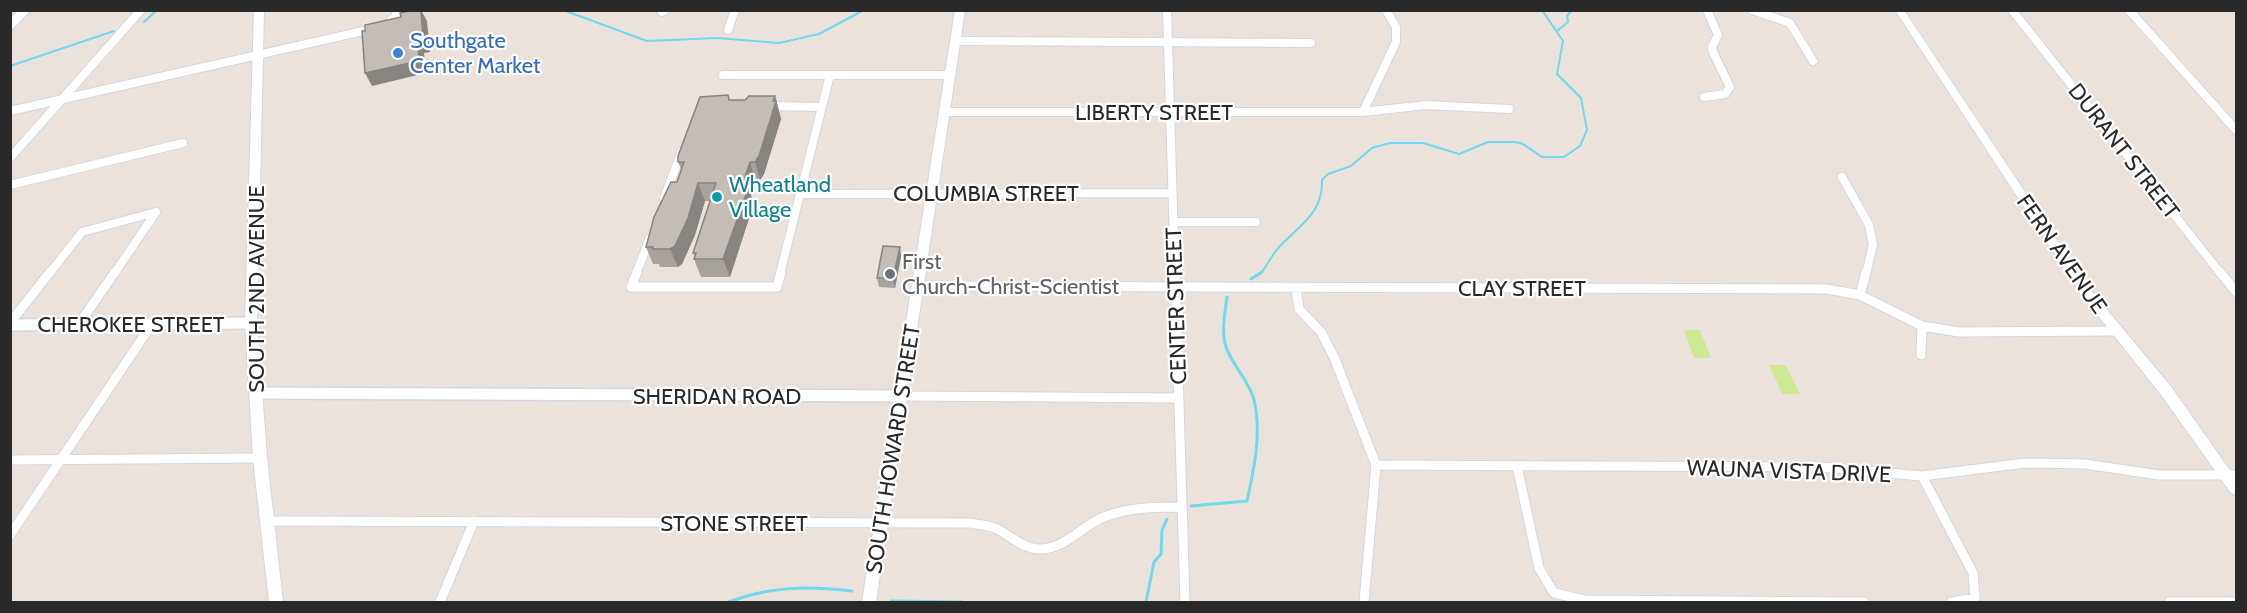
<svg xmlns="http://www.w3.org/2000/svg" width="2247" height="613" viewBox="0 0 2247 613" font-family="Cabin,sans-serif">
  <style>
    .pitch { fill: #cfe893 }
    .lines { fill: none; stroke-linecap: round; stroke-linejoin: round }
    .stream-far1 { stroke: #6fdaec; stroke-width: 2 }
    .stream { stroke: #6fdaec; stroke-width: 3 }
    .minor-far1-casing { stroke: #d0d6e2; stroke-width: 10 }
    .minor-casing { stroke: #d0d6e2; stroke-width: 11 }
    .tertiary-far1-casing { stroke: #d0d6e2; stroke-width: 11 }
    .tertiary-casing { stroke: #d0d6e2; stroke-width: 14 }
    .secondary-casing { stroke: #d0d6e2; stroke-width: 2 }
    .minor-far1 { stroke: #fff; stroke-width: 8 }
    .minor { stroke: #fff; stroke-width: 9 }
    .tertiary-far1 { stroke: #fff; stroke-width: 9 }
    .tertiary { stroke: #fff; stroke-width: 11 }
    .secondary { fill: #fff; fill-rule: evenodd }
    .wall { fill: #a8a29d }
    .shaded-wall { fill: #888480 }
    .building { fill: #c3bcb7; stroke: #888480; stroke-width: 1.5 }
    .shop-dot { fill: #3f7fe0; stroke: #fff; stroke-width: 2 }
    .culture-dot { fill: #0f9aa8; stroke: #fff; stroke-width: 2 }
    .worship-dot { fill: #6b7280; stroke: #fff; stroke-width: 2 }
    .labels { text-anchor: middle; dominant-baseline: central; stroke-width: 4.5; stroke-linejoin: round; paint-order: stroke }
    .shop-label { font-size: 22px; fill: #366cbe; stroke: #fff; text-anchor: start }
    .street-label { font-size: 22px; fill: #292929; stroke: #fff }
    .culture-label { font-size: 22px; fill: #0d838f; stroke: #fff; text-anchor: start }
    .worship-label { font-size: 22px; fill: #5b616d; stroke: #fff; text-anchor: start }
  </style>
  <rect width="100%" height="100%" fill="#ebe2db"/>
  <!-- pitch -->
  <path class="pitch" d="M1684,330H1700L1711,358H1694Z
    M1769,365H1786L1800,394H1782Z"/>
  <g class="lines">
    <!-- stream-far1 -->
    <path class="stream-far1" d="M563,10L647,41L717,38L779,43L819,34L864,10
      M144,22L157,10
      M1557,31L1568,22L1567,16L1572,10
      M10,66L114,31
      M1260,274C1268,265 1272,254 1280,246C1301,224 1323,213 1322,180L1328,174L1351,166L1372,148L1390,143H1423L1459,154L1488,142H1515L1523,144L1542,157H1564L1580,146L1587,130L1581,98L1557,74L1563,41L1542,10"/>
    <!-- stream -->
    <path class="stream" d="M1251,279L1262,272
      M1191,506L1247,501C1254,469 1262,433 1254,400C1249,380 1233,367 1226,347C1221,332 1225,313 1227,297
      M891,601L962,602
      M729,602C770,586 809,586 852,591
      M1146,602L1154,562L1161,554L1162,530L1167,519"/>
    <!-- minor-far1 casing -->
    <g class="minor-far1-casing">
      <path id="minor-far1" d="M1167,10L1175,274
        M1752,10L1790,23L1813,61
        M2012,10L2221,274
        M2129,10L2236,130
        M662,12L665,10
        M387,24L396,16L397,10
        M728,30L735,10
        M956,41L1311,43
        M723,75H951
        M1704,97L1725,94L1730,87L1713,52L1712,47L1718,35L1707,10
        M768,106L822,107
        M10,111L372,29
        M945,112H1363L1426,105L1509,109
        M1363,112L1396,42V27L1386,10
        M10,158L141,10
        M1842,177L1869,225L1873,245L1866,274
        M10,185L183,143
        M800,194L1172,193
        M664,198L682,151
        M1173,222H1256
        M49,274L82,232L156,212
        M114,274L156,212
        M636,274L650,238
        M780,274L830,75"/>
    </g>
    <!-- minor casing -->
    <g class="minor-casing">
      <path id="minor" d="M637,272L631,287H777L781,272
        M1175,272L1185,602
        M2220,272L2236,292
        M918,286L1827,289L1860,295L1922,326L1959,332L2116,331
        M1296,288L1299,309L1321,332L1334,357L1376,465L1364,602
        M1860,295L1866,272
        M10,323L50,272
        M79,324L115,272
        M1921,355L1922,326
        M901,396L1178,398
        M10,460L260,458
        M1376,465L1821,467L1922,476L2025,463L2085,464L2159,475H2236
        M1517,466L1539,568L1554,593L1584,600L1864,602
        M1922,476L1973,573L1975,598L1951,602
        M269,521L970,523C979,525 989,525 997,529C1011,536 1022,548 1038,549C1065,550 1081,526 1104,517C1129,507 1156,507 1182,507
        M10,535L152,324
        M440,602L474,521
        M2169,602H2236"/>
    </g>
    <!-- tertiary-far1 casing -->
    <g class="tertiary-far1-casing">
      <path id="tertiary-far1" d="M10,25L25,10"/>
    </g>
    <!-- tertiary casing -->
    <g class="tertiary-casing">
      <path id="tertiary" d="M10,325L251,323
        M255,393L901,396"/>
    </g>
    <!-- secondary casing -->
    <g class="secondary-casing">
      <path id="secondary" d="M254,10H264L257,323L267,458L283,602H269L253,458L245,323Z
        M955,10H965L876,602H862Z
        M1895,10H1904L2089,288L2172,388L2236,479V495L2231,493L2162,396L2081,294Z"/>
    </g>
    <!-- minor-far1 -->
    <use href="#minor-far1" class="minor-far1"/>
    <!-- minor -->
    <use href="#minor" class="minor"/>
    <!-- tertiary-far1 -->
    <use href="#tertiary-far1" class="tertiary-far1"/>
    <!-- tertiary -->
    <use href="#tertiary" class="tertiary"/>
    <!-- secondary -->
    <use href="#secondary" class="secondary"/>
  </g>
  <!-- wall -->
  <path class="wall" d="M775,96L781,119L764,174L760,180H755L751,195L753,206L730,277H701L694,259L695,257L693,253L710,201H705L695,235L682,264L678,267H660L659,264H653L646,247L677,182L681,169L678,162L729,100H745Z
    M901,256L895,288L879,287L877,278Z"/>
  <!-- shaded-wall -->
  <path class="shaded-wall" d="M421,10L427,21L430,52L424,53L426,73L372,86L365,73L418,41Z
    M775,96L781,119L764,174L760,180L755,162Z
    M750,162L755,180L751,195L753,206L730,277L723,259Z
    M698,183L705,201L695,235L682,264L678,267L670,249Z
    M900,247L901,256L895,288L893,278Z"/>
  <!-- building -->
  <path class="building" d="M413,10H421L423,40L418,41L419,61L365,73L362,31H365V25L401,17L400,13Z
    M728,95L729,100H745L749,96H775L773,101H776L759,156L755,162H750L743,183H747L745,189H748L723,259H694L696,253H693L716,183H698L688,218L675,246L670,249H653V247H646L654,217L671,182H677L684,162H678V156L700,97Z
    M883,246L900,247L893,278H877Z"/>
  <!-- markers -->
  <circle class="shop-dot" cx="398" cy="53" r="6"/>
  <circle class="culture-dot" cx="717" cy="197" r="6"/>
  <circle class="worship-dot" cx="890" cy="274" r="6"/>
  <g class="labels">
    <!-- shop labels -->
    <g class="shop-label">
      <text x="410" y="40">Southgate<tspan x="410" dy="25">Center Market</tspan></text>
    </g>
    <!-- street labels -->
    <g class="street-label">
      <text x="1154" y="112">LIBERTY STREET</text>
      <text transform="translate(2124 151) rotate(52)">DURANT STREET</text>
      <text x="986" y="193">COLUMBIA STREET</text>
      <text transform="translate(2062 254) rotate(55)">FERN AVENUE</text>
      <text x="1522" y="288">CLAY STREET</text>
      <text transform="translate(256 289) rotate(-90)">SOUTH 2ND AVENUE</text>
      <text transform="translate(1176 306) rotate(-92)">CENTER STREET</text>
      <text x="131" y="324">CHEROKEE STREET</text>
      <text x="717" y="396">SHERIDAN ROAD</text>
      <text transform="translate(893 449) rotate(-81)">SOUTH HOWARD STREET</text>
      <text transform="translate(1789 471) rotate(2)">WAUNA VISTA DRIVE</text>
      <text x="734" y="523">STONE STREET</text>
    </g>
    <!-- culture labels -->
    <g class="culture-label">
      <text x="729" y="184">Wheatland<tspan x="729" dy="25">Village</tspan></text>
    </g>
    <!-- worship labels -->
    <g class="worship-label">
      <text x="902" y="261">First<tspan x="902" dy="25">Church-Christ-Scientist</tspan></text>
    </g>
  </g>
  <!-- border -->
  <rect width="2247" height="613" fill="none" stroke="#292929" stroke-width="24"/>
</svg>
